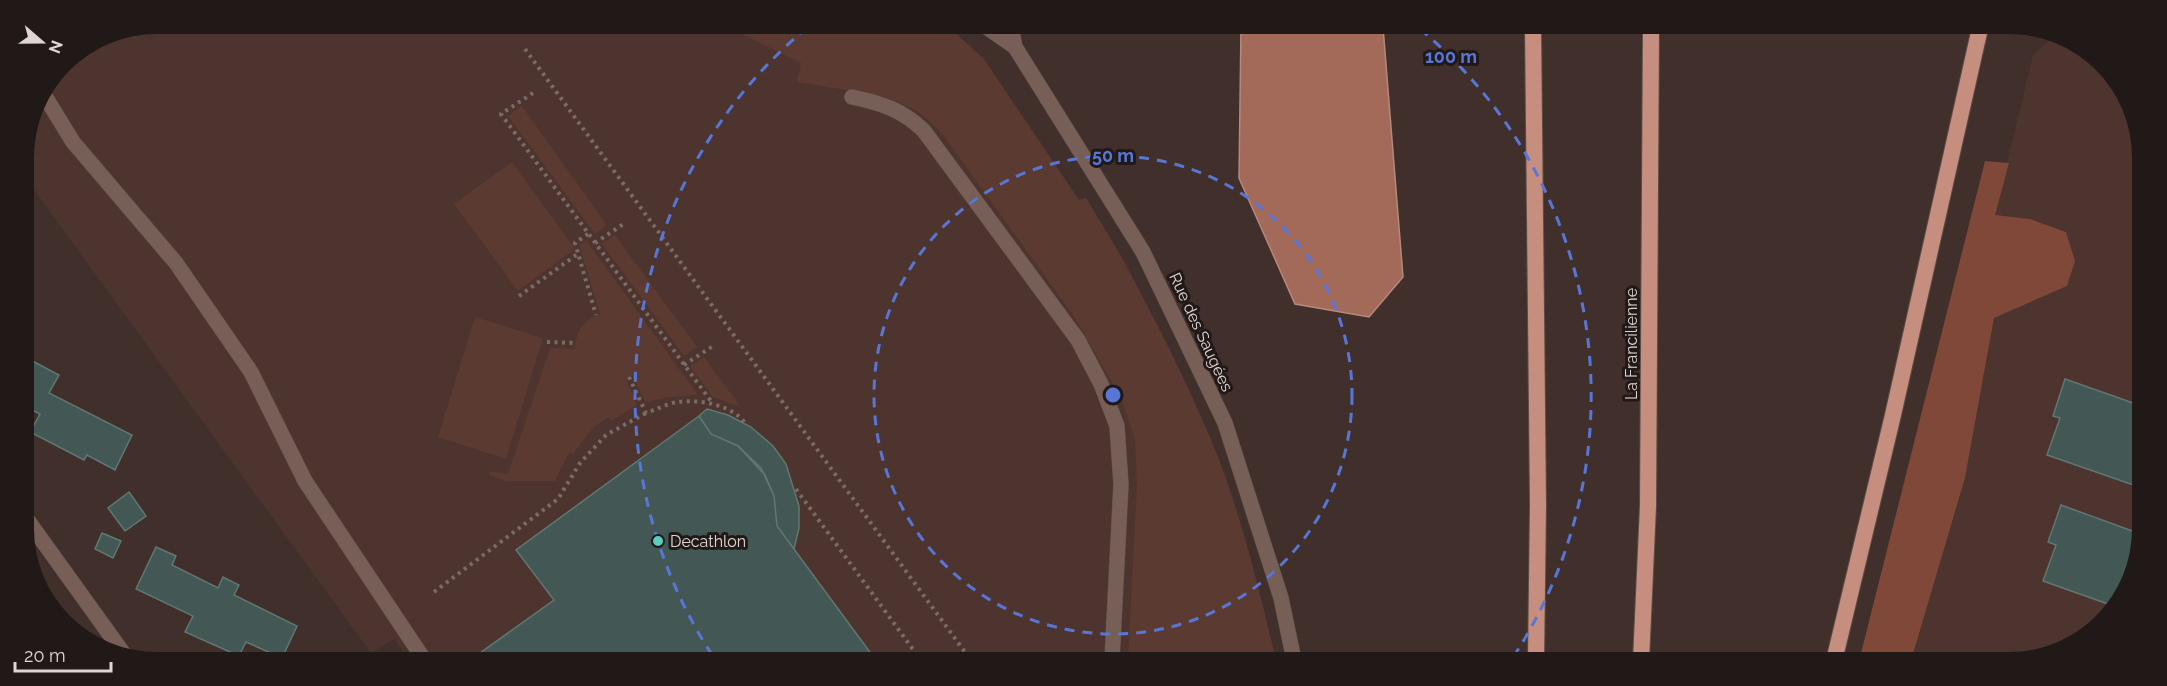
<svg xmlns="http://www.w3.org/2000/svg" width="2167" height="686" viewBox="0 0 2167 686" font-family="Raleway,sans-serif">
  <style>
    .built { fill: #4d342e }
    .green { fill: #5b3a31 }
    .forest { fill: #7f4839 }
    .water { fill: #a36959; stroke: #b5897d; stroke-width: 1.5 }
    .building { fill: #435854; stroke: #607772; stroke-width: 1.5 }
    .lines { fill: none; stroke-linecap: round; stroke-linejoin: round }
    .service-casing { stroke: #5d4d48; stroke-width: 16 }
    .minor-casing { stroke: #5d4d48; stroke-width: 16 }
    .trunk-casing { stroke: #5d4d48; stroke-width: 18 }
    .path { stroke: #7a6b67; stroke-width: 4; stroke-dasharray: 3 4.5; stroke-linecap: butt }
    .service { stroke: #775e56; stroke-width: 15 }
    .minor { stroke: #775e56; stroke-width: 15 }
    .trunk { stroke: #c68e7e; stroke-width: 16 }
    .ring { fill: none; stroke: #5876d6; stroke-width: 3; stroke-dasharray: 10 8 }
    .poi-dot { fill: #5bcebc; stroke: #211917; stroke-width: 2 }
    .labels { text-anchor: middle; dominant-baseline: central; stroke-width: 6; stroke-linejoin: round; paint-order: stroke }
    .street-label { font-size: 16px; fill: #e0d5d2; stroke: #211917 }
    .poi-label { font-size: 16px; fill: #e0d5d2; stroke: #211917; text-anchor: start }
    .centre { fill: #5876d6; stroke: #211917; stroke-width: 3 }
    .ring-label { font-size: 18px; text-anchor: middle; font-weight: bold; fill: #5876d6; stroke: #211917; stroke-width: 6; stroke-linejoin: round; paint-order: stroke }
  </style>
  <rect width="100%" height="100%" fill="#402f2a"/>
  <!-- built -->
  <path class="built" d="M158,24L948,26L984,59L1079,200L1086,198L1125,261L1210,438L1236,510L1276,660L408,658L394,639L371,653L24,176V149L34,106L63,63L107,34Z
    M2054,35L2110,69L2140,132L2138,563L2091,634L2018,662L1911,661L1965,478L1994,318L2067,286L2066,232L2030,219L1994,216L2033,55Z"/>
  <!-- green -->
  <path class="green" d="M724,25L948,26L984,59L1079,200L1086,198C1133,274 1174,354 1210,437C1240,508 1258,585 1276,660H1128L1137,484L1135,439L1121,398L1075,318L941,132L916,110L883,96L797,82L801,63Z
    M522,106L607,225L595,234L508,116Z
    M512,162L575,249L518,291L454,204Z
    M615,235L697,347L684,356L602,244Z
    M586,240L698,395L670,397L645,402L632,375L626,379L637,405L611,421L608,417L594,427L573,454L569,453L555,481H506L489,475L490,471L508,474L550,348L575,349C575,332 585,319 600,314L579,245Z
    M475,317L543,338L506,459L438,437Z
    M704,357L741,407L713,397L690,366Z"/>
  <!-- forest -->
  <path class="forest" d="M1985,161L2009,163L1995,215L2030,219L2066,232L2075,261L2067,286L1994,318L1965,478L1911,661H1859Z"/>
  <!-- water -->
  <path class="water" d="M1241,27H1383L1403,277L1369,317L1295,304L1239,178Z"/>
  <!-- building -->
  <path class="building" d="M25,357L59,375L49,393L132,435L115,470L87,455L84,460L30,432L40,414L26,407Z
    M2065,379L2139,405V487L2047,455L2060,418L2053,416Z
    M707,409L728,415L751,427L773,446L786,464L799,506V528L794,549L777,526L774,496L765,475L738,446L711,434L699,416Z
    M699,416L711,434L738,446L761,468L774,496L777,526L875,659L473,658L554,600L516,550Z
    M129,492L146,516L125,531L108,508Z
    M2061,505L2138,533V563L2111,605L2043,581L2056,545L2048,542Z
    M102,533L121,541L113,558L95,549Z
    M156,547L176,556L172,565L218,588L223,577L239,585L234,595L297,626L282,658L246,642L239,656L185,632L193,616L136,589Z"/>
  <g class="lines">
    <!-- service casing -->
    <g class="service-casing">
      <path id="service" d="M43,93L73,142L176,263L251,372L305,481L423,658
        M852,97C881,103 903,110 924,131L1078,340L1101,384L1117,426L1121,484L1112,660"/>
    </g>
    <!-- minor casing -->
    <g class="minor-casing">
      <path id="minor" d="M985,26L1015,47L1143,252L1225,423L1281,598L1294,660
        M1011,26L1015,47
        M26,518L126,657"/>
    </g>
    <!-- trunk casing -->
    <g class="trunk-casing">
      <path id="trunk" d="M1533,27L1538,505L1536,661
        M1641,661L1648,506L1651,28
        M1834,661L1893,415L1980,28"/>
    </g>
    <!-- path -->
    <path class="path" d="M525,49L970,659
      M533,93L501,114L713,404
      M588,234L575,243L596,315
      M595,243L625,223
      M519,296L579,253
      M547,342L575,343
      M684,365L713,346
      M629,377L646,413C656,410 668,403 678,402C700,399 732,405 745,423
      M796,489L920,659
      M434,592L558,499L580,463L606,435L646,413"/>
    <!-- service -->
    <use href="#service" class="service"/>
    <!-- minor -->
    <use href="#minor" class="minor"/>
    <!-- trunk -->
    <use href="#trunk" class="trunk"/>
  </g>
  <!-- distance rings -->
  <g class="ring">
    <circle cx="1113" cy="395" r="239"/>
    <path d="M712 655A478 478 0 0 1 809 26M1420 29A478 478 0 0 1 1512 659"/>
  </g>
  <!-- markers -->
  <circle class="poi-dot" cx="658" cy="541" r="6"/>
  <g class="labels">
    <!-- street labels -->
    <g class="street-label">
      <text transform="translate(1201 332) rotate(65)">Rue des Saugées</text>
      <text transform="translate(1631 344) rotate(-90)">La Francilienne</text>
    </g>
    <!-- poi labels -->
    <g class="poi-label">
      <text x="670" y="541">Decathlon</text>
    </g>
  </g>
  <!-- crop -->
  <path d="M0 0H2167V686H0ZM157 34H2009A123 123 0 0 1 2132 157V529A123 123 0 0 1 2009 652H157A123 123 0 0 1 34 529V157A123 123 0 0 1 157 34Z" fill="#211917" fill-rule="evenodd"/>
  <circle cx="1113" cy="395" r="9" class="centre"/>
  <g class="ring-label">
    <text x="1451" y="63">100 m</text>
    <text x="1113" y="162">50 m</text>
  </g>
  <!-- north arrow -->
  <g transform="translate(42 42) rotate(110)" stroke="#211917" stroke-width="4.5" paint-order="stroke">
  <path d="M0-4.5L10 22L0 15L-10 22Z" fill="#e0d5d2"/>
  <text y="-9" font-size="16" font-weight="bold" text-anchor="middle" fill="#e0d5d2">N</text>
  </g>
  <!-- scale -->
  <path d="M15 662v9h96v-9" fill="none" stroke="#e0d5d2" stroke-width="3"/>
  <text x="24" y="662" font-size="18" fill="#e0d5d2" stroke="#211917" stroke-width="4.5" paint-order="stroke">20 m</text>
</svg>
